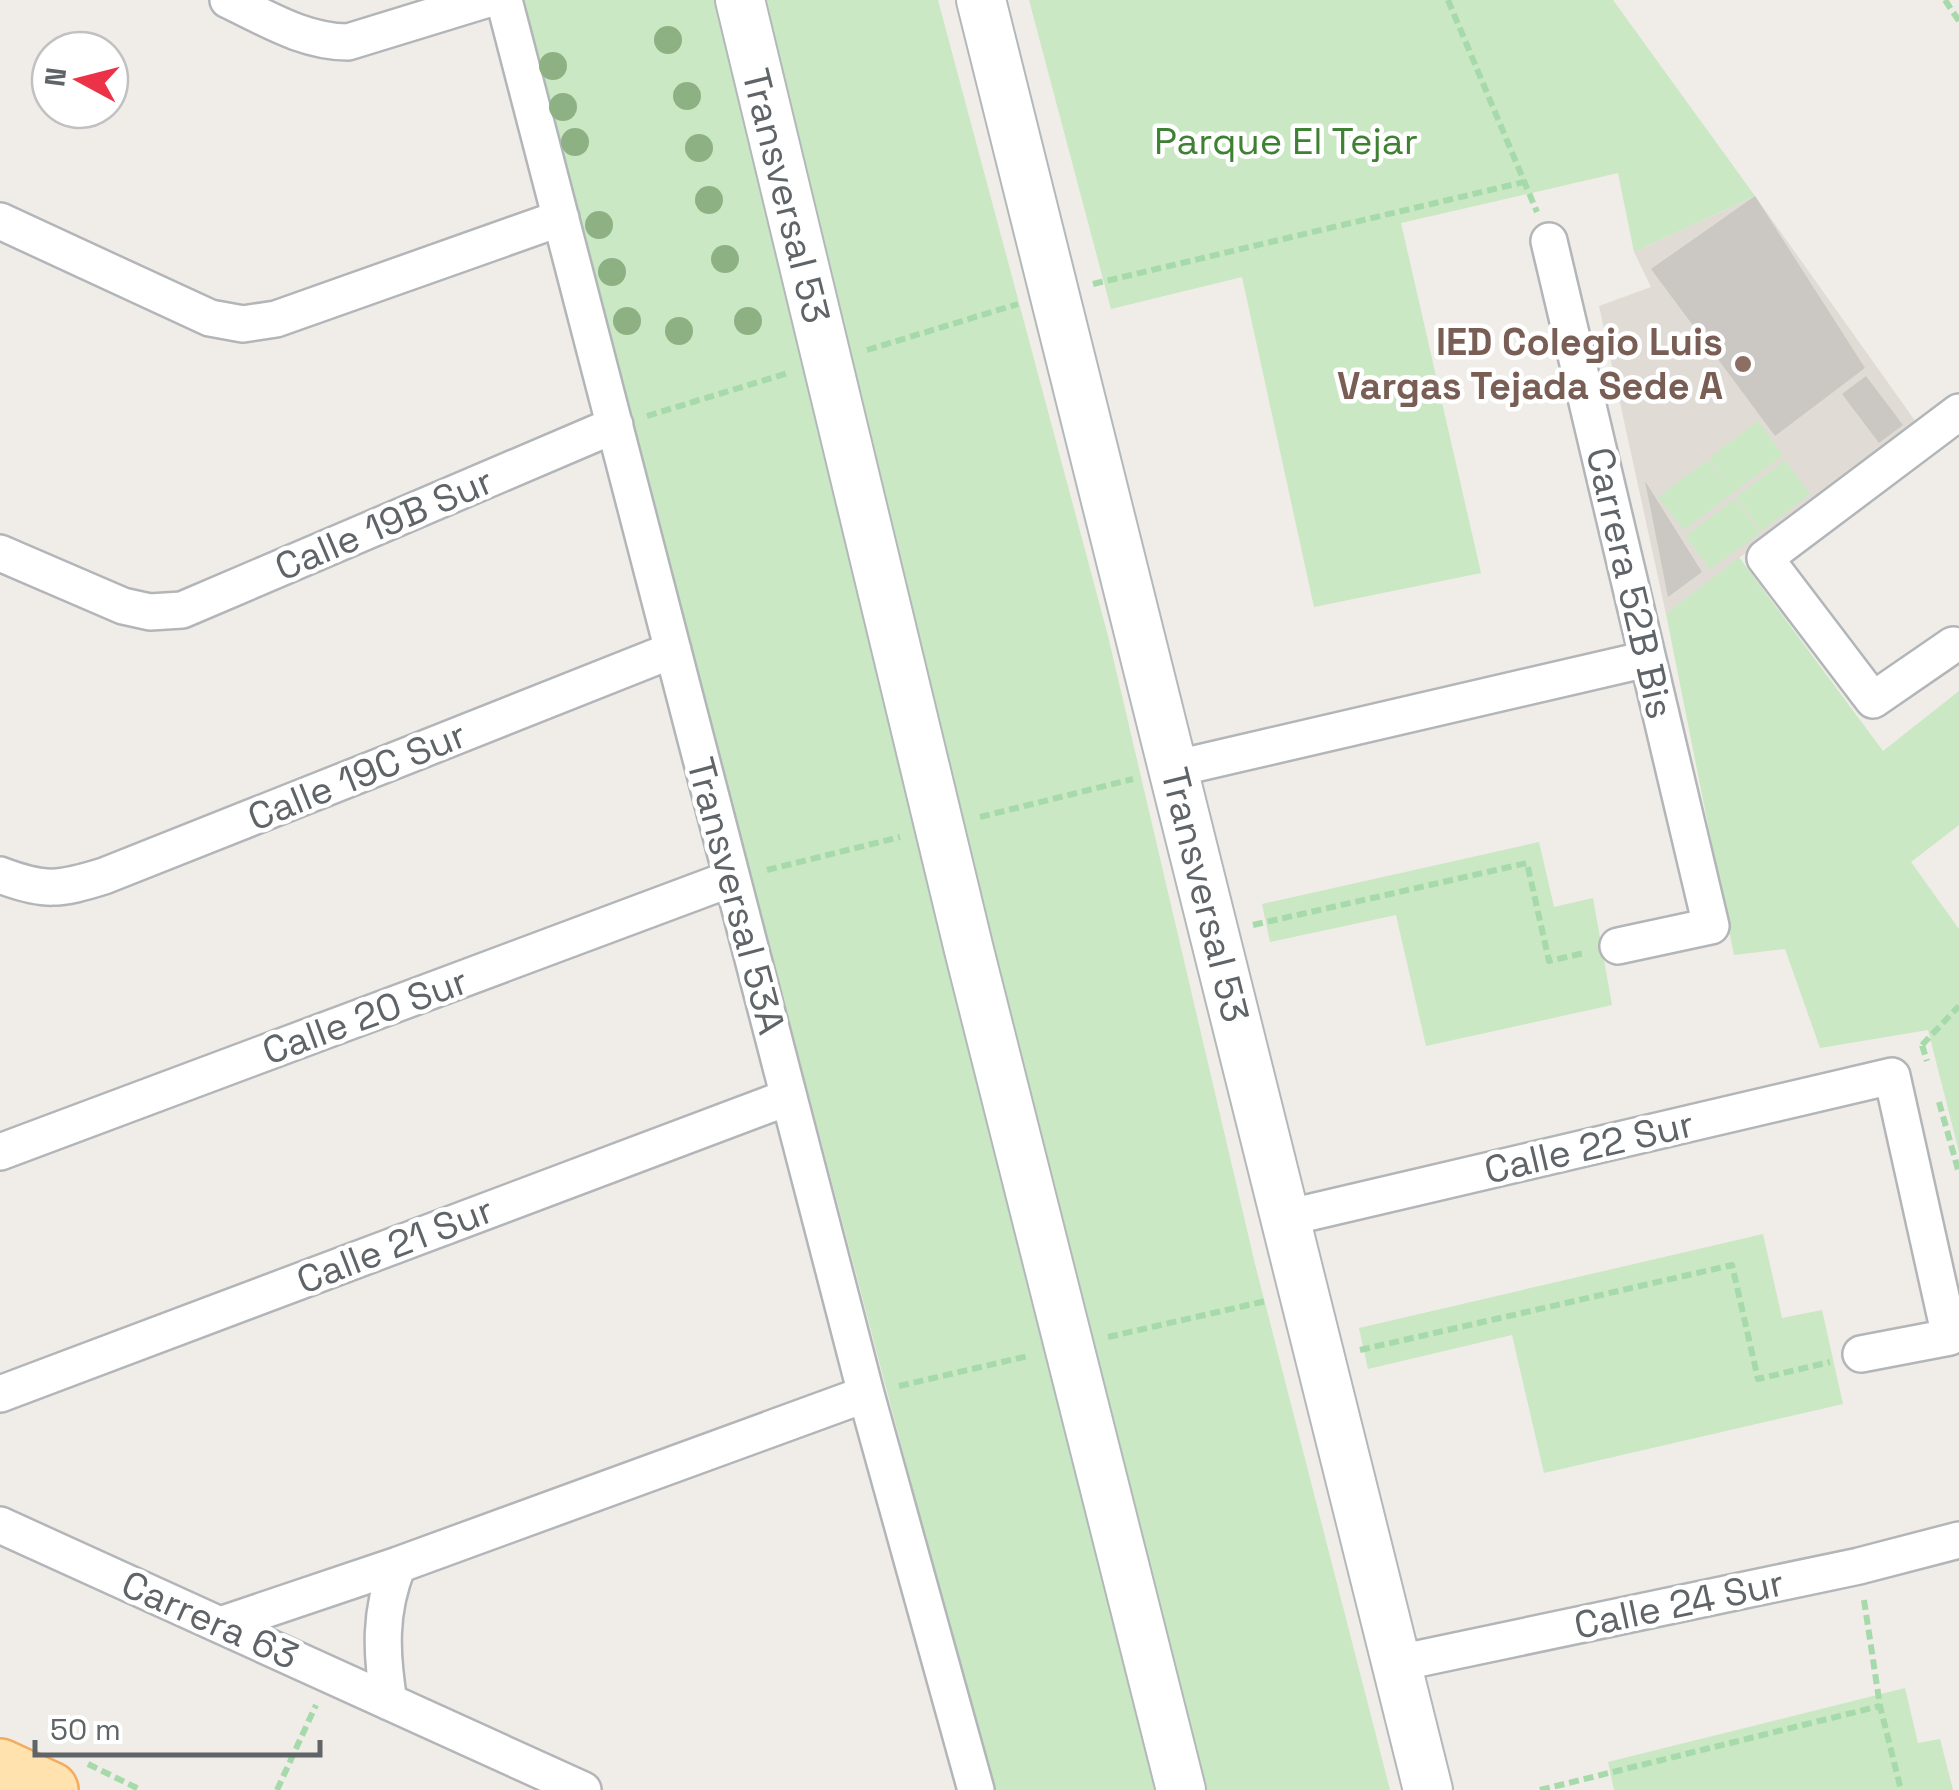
<svg xmlns="http://www.w3.org/2000/svg" width="1959" height="1790" viewBox="0 0 1959 1790" font-family="'Space Grotesk',sans-serif">
  <style>
    .education { fill: #e0dcd5 }
    .green { fill: #cae8c3 }
    .building { fill: #cbc7c3 }
    .lines { fill: none; stroke-linecap: round; stroke-linejoin: round }
    .street-casing { stroke: #b2b6b9; stroke-width: 40 }
    .secondary-casing { stroke: #b3b8bb; stroke-width: 52 }
    .primary-casing { stroke: #f3ac5d; stroke-width: 60 }
    .path { stroke: #a6daaa; stroke-width: 6; stroke-dasharray: 10 5; stroke-linecap: butt }
    .street { stroke: #fff; stroke-width: 35 }
    .secondary { stroke: #fff; stroke-width: 48 }
    .primary { stroke: #ffe2ad; stroke-width: 55 }
    .tree { fill: #8eb184 }
    .education-dot { fill: #8d6e63; stroke: #fff; stroke-width: 4 }
    .labels { text-anchor: middle; dominant-baseline: central; stroke-width: 9; stroke-linejoin: round; paint-order: stroke }
    .park-label { font-size: 38px; fill: #3e8133; stroke: #fff }
    .street-label { font-size: 38px; fill: #5e6467; stroke: #fff }
    .education-label { font-size: 38px; font-weight: bold; fill: #785e54; stroke: #fff; text-anchor: end }
  </style>
  <rect width="100%" height="100%" fill="#f0ece7"/>
  <!-- education -->
  <path class="education" d="M1755,196L1916,422L1666,614L1599,306L1651,287L1634,252Z"/>
  <!-- green -->
  <path class="green" d="M525,0H715L918,833L1157,1790H992L705,700L569,198Z
    M763,0H938L1108,636L1255,1264L1390,1790H1198L1133,1555Z
    M1029,0H1613L1755,196L1634,252L1618,173L1401,223L1481,573L1314,607L1242,277L1111,309Z
    M1758,421L1783,455L1684,530L1658,497L1708,460L1728,486L1709,458Z
    M1785,460L1810,494L1761,531L1736,497Z
    M1735,499L1760,533L1710,569L1685,536Z
    M1739,557L1883,751L1959,691V825L1911,862L1959,929V1152L1928,1030L1820,1048L1785,949L1734,955L1666,614Z
    M1539,842L1554,907L1593,898L1612,1005L1426,1046L1396,915L1270,942L1262,904Z
    M1763,1234L1782,1318L1822,1310L1843,1404L1544,1473L1512,1335L1368,1369L1359,1328Z
    M1905,1688L1918,1743L1940,1739L1953,1790H1614L1608,1762Z"/>
  <!-- building -->
  <path class="building" d="M1755,196L1865,368L1775,436L1651,269Z
    M1866,376L1903,425L1879,443L1842,394Z
    M1645,481L1702,572L1668,597Z"/>
  <g class="lines">
    <!-- street casing -->
    <g class="street-casing">
      <path id="street" d="M228,0C266,18 304,42 348,42L485,0
        M504,0L866,1394L976,1790
        M0,221L210,318L243,324L276,319L561,218
        M1549,241L1711,926L1618,946
        M0,553L123,606L150,612L182,610L615,425
        M1953,645L1873,700L1765,558L1959,412
        M1173,769L1647,659
        M0,875C45,892 59,890 104,876L673,650
        M0,1152L730,879
        M1286,1218L1892,1076L1950,1337L1861,1354
        M0,1394L789,1097
        M0,1525L583,1790
        M220,1625L398,1565L866,1394
        M1398,1663L1859,1566L1959,1540
        M389,1702C381,1653 379,1612 398,1565"/>
    </g>
    <!-- secondary casing -->
    <g class="secondary-casing">
      <path id="secondary" d="M740,0L969,950L1181,1790
        M981,0L1428,1790"/>
    </g>
    <!-- primary casing -->
    <g class="primary-casing">
      <path id="primary" d="M0,1767L50,1790"/>
    </g>
    <!-- path -->
    <path class="path" d="M1448,0L1537,212
      M1945,0L1959,21
      M1093,284L1524,182
      M867,350L1018,304
      M647,416L788,373
      M980,817L1133,779
      M767,870L900,837
      M1253,925L1527,863L1549,961L1584,953
      M1922,1045L1927,1061
      M1922,1045L1959,1006
      M1939,1102L1959,1173
      M1108,1337L1266,1301
      M1360,1350L1732,1265L1758,1379L1830,1362
      M899,1386L1028,1356
      M1864,1600L1880,1706L1901,1790
      M88,1764L141,1790
      M277,1790L316,1705
      M1540,1790L1880,1706"/>
    <!-- street -->
    <use href="#street" class="street"/>
    <!-- secondary -->
    <use href="#secondary" class="secondary"/>
    <!-- primary -->
    <use href="#primary" class="primary"/>
  </g>
  <!-- trees -->
  <g class="tree">
    <circle cx="668" cy="40" r="14"/>
    <circle cx="553" cy="66" r="14"/>
    <circle cx="687" cy="96" r="14"/>
    <circle cx="563" cy="107" r="14"/>
    <circle cx="575" cy="142" r="14"/>
    <circle cx="699" cy="148" r="14"/>
    <circle cx="709" cy="200" r="14"/>
    <circle cx="599" cy="225" r="14"/>
    <circle cx="725" cy="259" r="14"/>
    <circle cx="612" cy="272" r="14"/>
    <circle cx="627" cy="321" r="14"/>
    <circle cx="748" cy="321" r="14"/>
    <circle cx="679" cy="331" r="14"/>
  </g>
  <!-- markers -->
  <circle class="education-dot" cx="1743" cy="364" r="10"/>
  <g class="labels">
    <!-- park labels -->
    <g class="park-label">
      <text x="1286" y="141">Parque El Tejar</text>
    </g>
    <!-- street labels -->
    <g class="street-label">
      <text transform="translate(786 196) rotate(76)">Transversal 53</text>
      <text transform="translate(384 524) rotate(-23)">Calle 19B Sur</text>
      <text transform="translate(1630 583) rotate(77)">Carrera 52B Bis</text>
      <text transform="translate(357 776) rotate(-22)">Calle 19C Sur</text>
      <text transform="translate(1205 895) rotate(76)">Transversal 53</text>
      <text transform="translate(736 896) rotate(75)">Transversal 53A</text>
      <text transform="translate(365 1016) rotate(-20)">Calle 20 Sur</text>
      <text transform="translate(1589 1147) rotate(-13)">Calle 22 Sur</text>
      <text transform="translate(395 1245) rotate(-21)">Calle 21 Sur</text>
      <text transform="translate(1679 1604) rotate(-12)">Calle 24 Sur</text>
      <text transform="translate(210 1620) rotate(24)">Carrera 63</text>
    </g>
    <!-- education labels -->
    <g class="education-label">
      <text x="1723" y="342">IED Colegio Luis<tspan x="1723" dy="44">Vargas Tejada Sede A</tspan></text>
    </g>
  </g>
  <!-- north arrow -->
  <g transform="translate(80 80) rotate(277)"><circle r="48" fill="#ffffff" stroke="#bfc1c2" stroke-width="2.5"/>
  <path d="M0-8L18 38L0 25L-18 38Z" fill="#ec3247"/>
  <text y="-15" font-size="28" font-weight="bold" text-anchor="middle" fill="#5e6467">N</text>
  </g>
  <!-- scale -->
  <path d="M35 1740v15h285v-15" fill="none" stroke="#5e6467" stroke-width="5"/>
  <text x="50" y="1740" font-size="30" fill="#5e6467" stroke="#ffffff" stroke-width="8" paint-order="stroke">50 m</text>
</svg>
